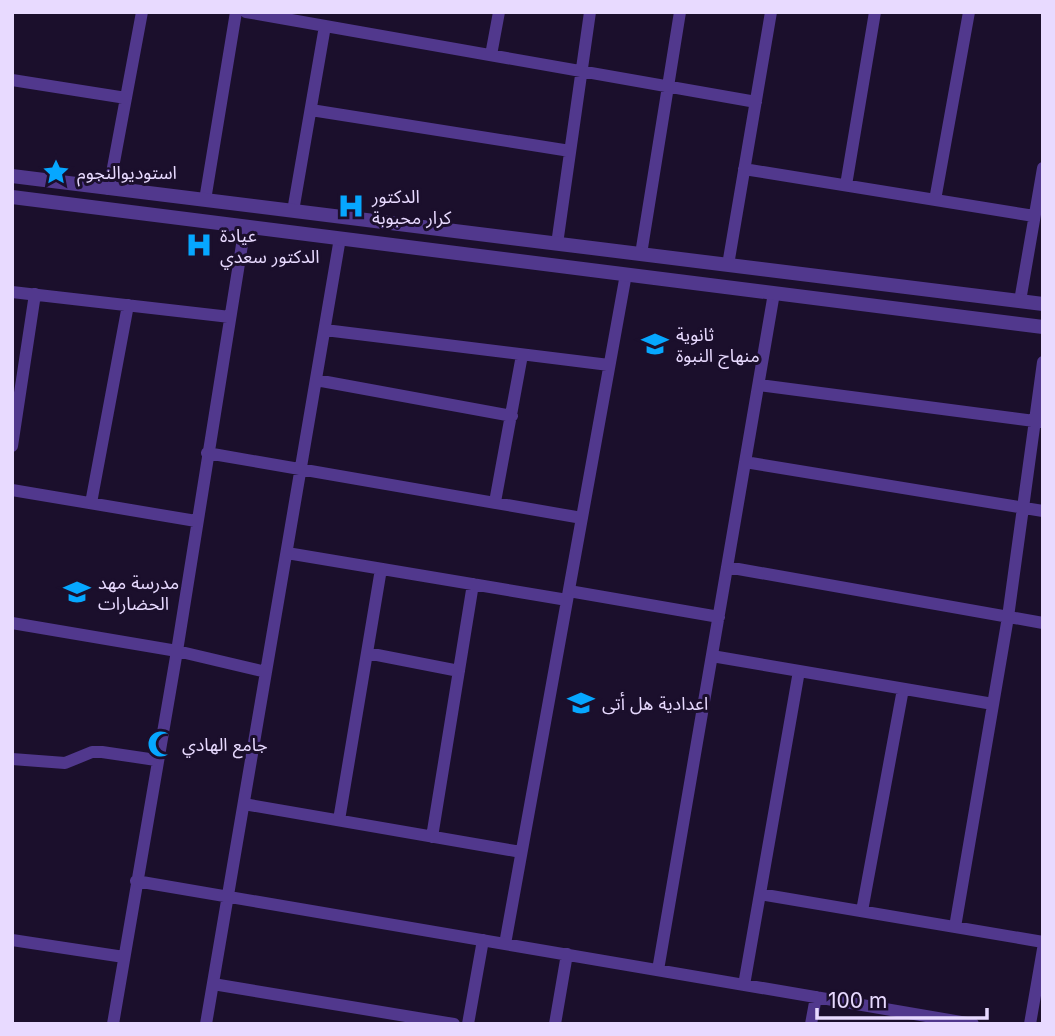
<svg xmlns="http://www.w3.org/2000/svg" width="1055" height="1036" viewBox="0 0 1055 1036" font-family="Inter,'Noto Sans Arabic',sans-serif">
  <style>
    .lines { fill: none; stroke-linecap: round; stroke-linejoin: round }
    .minor { stroke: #51388d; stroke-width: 12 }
    .tertiary { stroke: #51388d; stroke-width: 14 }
    .labels { text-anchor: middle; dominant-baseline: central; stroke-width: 6; stroke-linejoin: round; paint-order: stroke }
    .poi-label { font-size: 18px; fill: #e8daff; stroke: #1b0f2c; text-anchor: start }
  </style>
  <rect width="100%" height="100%" fill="#1b0f2c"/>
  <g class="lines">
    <!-- minor -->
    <path class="minor" d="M246,12L756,102
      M491,55L499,12
      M12,80L126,98
      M311,110L570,151
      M744,169L1034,216
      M846,185L875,12
      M109,189L142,12
      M205,200L236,12
      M935,200L969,12
      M293,211L325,26
      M557,244L590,12
      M641,254L680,12
      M728,265L771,12
      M12,292L230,317
      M1020,301L1043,168
      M325,330L609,365
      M316,380L512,416
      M759,385L1042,422
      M12,446L35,294
      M207,453L582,518
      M745,462L1043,511
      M12,490L196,521
      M495,502L522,355
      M91,503L128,305
      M287,553L567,600
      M727,567L1043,623
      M569,591L719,617
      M12,623L177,651L266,672
      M367,653L459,671
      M712,656L993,704
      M12,759L65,763L92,752H102L156,760
      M244,804L521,852
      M339,820L381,569
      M432,837L473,584
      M136,881L973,1024
      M760,894L1043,942
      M862,911L903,689
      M955,927L1008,617L1043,362
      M12,940L124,957
      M505,944L626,274
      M658,970L774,293
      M213,984L454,1024
      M744,985L799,671
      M113,1024L177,651L245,226
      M206,1024L340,238
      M468,1024L483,940
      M555,1024L567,954
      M811,1024L816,997
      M1030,1024L1043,949"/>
    <!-- tertiary -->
    <path class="tertiary" d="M12,176L1043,304
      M12,197L1043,327"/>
  </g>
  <!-- icons -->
  <defs>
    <g id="sight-bare" transform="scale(2.1)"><path d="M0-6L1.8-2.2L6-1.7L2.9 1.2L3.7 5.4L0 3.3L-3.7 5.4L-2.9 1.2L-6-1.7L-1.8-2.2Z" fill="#06a7ff" stroke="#1b0f2c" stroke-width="2.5" paint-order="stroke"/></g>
    <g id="hospital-bare" transform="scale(2.1)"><path d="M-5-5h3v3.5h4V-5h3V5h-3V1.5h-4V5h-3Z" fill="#06a7ff" stroke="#1b0f2c" stroke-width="2.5" paint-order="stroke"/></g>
    <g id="school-bare" transform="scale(2.1)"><path d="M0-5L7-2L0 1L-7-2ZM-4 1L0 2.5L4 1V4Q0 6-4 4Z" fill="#06a7ff" stroke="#1b0f2c" stroke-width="2.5" paint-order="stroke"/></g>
    <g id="mosque-bare" transform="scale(2.1)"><path d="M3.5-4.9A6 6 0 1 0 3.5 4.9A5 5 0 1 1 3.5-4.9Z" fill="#06a7ff" stroke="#1b0f2c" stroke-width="2.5" paint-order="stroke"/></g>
  </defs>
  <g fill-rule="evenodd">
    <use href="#sight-bare" x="56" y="172"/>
    <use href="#hospital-bare" x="351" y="206"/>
    <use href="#hospital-bare" x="199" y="245"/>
    <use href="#school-bare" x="655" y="344"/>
    <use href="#school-bare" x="77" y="592"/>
    <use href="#school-bare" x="581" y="703"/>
    <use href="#mosque-bare" x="161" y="744"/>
  </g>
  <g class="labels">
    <!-- poi labels -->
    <g class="poi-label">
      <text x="77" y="172">استوديوالنجوم</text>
      <text x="372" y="196">الدكتور<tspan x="372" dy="21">كرار محبوبة</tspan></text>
      <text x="220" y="235">عيادة<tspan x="220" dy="21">الدكتور سعدي</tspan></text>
      <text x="676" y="334">ثانوية<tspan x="676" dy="21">منهاج النبوة</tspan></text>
      <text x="98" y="582">مدرسة مهد<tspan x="98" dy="21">الحضارات</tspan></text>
      <text x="602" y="703">اعدادية هل أتى</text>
      <text x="182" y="744">جامع الهادي</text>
    </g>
  </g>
  <!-- border -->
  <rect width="1055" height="1036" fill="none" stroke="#e8daff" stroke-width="28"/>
  <!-- scale -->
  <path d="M817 1008v10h170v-10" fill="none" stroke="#e8daff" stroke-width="3.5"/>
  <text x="828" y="1008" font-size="21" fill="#e8daff" stroke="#1b0f2c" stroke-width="5" paint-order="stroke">100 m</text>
</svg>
